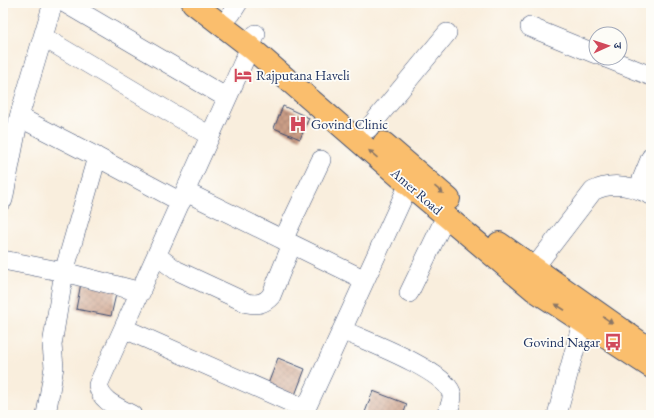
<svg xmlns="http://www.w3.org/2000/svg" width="654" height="418" viewBox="0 0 654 418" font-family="'EB Garamond','Noto Serif Devanagari',serif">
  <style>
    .building { fill: url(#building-cross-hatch) }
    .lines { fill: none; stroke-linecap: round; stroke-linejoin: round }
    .minor-casing { stroke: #3c4c71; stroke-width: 20 }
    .major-casing { stroke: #3c4c71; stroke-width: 24 }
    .minor { stroke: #fff; stroke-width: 19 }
    .major { stroke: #fabe6d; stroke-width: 22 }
    .oneway { fill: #8a7666 }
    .labels { text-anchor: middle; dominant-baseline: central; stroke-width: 3.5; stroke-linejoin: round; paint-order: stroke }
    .poi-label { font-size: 14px; fill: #1b2f5e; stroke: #fdfcf7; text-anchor: start }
    .street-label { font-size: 14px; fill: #1b2f5e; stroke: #fdfcf7 }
  </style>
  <defs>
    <pattern id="building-cross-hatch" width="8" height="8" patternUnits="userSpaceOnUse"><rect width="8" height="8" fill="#cc9f87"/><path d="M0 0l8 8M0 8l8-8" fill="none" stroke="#a58272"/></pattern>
  </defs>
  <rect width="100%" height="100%" fill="#fdfcf7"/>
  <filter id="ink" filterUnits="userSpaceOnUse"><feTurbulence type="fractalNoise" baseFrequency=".025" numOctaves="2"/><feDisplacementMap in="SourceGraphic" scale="8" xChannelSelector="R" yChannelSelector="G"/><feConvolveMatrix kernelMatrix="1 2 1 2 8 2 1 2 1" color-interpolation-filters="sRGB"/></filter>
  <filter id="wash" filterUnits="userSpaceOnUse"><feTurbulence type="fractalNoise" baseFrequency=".012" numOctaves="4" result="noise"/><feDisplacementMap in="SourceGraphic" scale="16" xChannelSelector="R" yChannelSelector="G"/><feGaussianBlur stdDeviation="0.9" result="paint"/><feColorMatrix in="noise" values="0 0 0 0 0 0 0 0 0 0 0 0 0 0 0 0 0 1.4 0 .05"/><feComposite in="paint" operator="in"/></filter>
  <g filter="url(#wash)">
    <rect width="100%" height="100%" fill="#f9eedd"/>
    <g id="blocks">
      <!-- building -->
      <path class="building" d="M283,106L309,118L300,139L274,128Z
        M81,283L117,290L111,316L76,309Z
        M278,358L305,369L295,395L268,384Z
        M373,391L407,404L403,415H364Z"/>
    </g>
  </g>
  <g filter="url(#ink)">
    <use href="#blocks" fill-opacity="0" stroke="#3c4c71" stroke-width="1"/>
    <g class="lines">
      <!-- minor casing -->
      <g class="minor-casing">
        <path id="minor" d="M53,3L19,117L97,157
          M65,3L227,98
          M231,14L238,3
          M530,27L596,54
          M43,37L210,136
          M606,58L651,76
          M368,129L447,33
          M638,189L651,157
          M186,192L365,280
          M3,200L19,117
          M283,240L321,160
          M157,256L176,270L247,303C257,305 264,304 271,296L292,244
          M3,260L64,272L141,292
          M534,268L593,191C612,181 633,186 651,195
          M409,293L446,216
          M125,329L306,409
          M342,330C366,341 442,369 451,392C454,399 449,408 446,415
          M46,415L54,367L52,345L64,272L97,157L181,202
          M132,415C118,407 101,402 98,385L256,34
          M303,415L415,171
          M557,415L586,308"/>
      </g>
      <!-- major casing -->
      <g class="major-casing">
        <path id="major" d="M193,3L250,47L409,185L534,290L651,367
          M384,143L449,199
          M499,243L651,350"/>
      </g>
      <!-- minor -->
      <use href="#minor" class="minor"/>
      <!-- major -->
      <use href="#major" class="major"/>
    </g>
    <!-- one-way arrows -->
    <defs><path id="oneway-solid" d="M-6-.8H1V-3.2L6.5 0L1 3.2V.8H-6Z"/></defs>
    <g class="oneway">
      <use href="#oneway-solid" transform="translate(373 154) rotate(-139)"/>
      <use href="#oneway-solid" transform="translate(439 190) rotate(41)"/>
      <use href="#oneway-solid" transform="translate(560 307) rotate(-147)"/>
      <use href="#oneway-solid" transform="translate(608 320) rotate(35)"/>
    </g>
  </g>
  <!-- icons -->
  <defs>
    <g id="hotel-bare" transform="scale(1.38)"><path d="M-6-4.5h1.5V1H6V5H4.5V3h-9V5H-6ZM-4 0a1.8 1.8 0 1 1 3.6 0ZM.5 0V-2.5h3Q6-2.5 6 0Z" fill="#d1495b" stroke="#fdfcf7" stroke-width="2.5" paint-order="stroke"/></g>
    <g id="hospital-bare" transform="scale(1.38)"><path d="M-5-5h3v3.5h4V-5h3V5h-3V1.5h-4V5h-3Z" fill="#d1495b" stroke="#fdfcf7" stroke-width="2.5" paint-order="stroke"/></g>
    <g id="bus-bare" transform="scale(1.38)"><path d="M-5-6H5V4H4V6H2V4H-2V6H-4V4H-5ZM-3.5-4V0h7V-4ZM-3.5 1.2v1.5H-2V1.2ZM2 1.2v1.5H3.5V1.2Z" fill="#d1495b" stroke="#fdfcf7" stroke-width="2.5" paint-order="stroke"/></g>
  </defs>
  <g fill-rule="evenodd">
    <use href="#hotel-bare" x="243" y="75"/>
    <use href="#hospital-bare" x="298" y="124"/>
    <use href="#bus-bare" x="613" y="342"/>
  </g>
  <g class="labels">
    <!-- poi labels -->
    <g class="poi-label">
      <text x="256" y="75">Rajputana Haveli</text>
      <text x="311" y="124">Govind Clinic</text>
      <text x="600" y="342" text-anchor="end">Govind Nagar</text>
    </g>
    <!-- street labels -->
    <g class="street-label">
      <text transform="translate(417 191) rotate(41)">Amer Road</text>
    </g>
  </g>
  <!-- margin -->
  <rect width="654" height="418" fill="none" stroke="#fdfcf7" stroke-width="16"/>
  <!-- north arrow -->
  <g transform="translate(608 46) rotate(87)"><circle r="19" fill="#fdfcf7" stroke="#a3aaba"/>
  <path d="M0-3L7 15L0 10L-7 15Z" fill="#d1495b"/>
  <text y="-6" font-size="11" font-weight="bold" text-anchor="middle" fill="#1b2f5e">उ</text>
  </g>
</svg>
